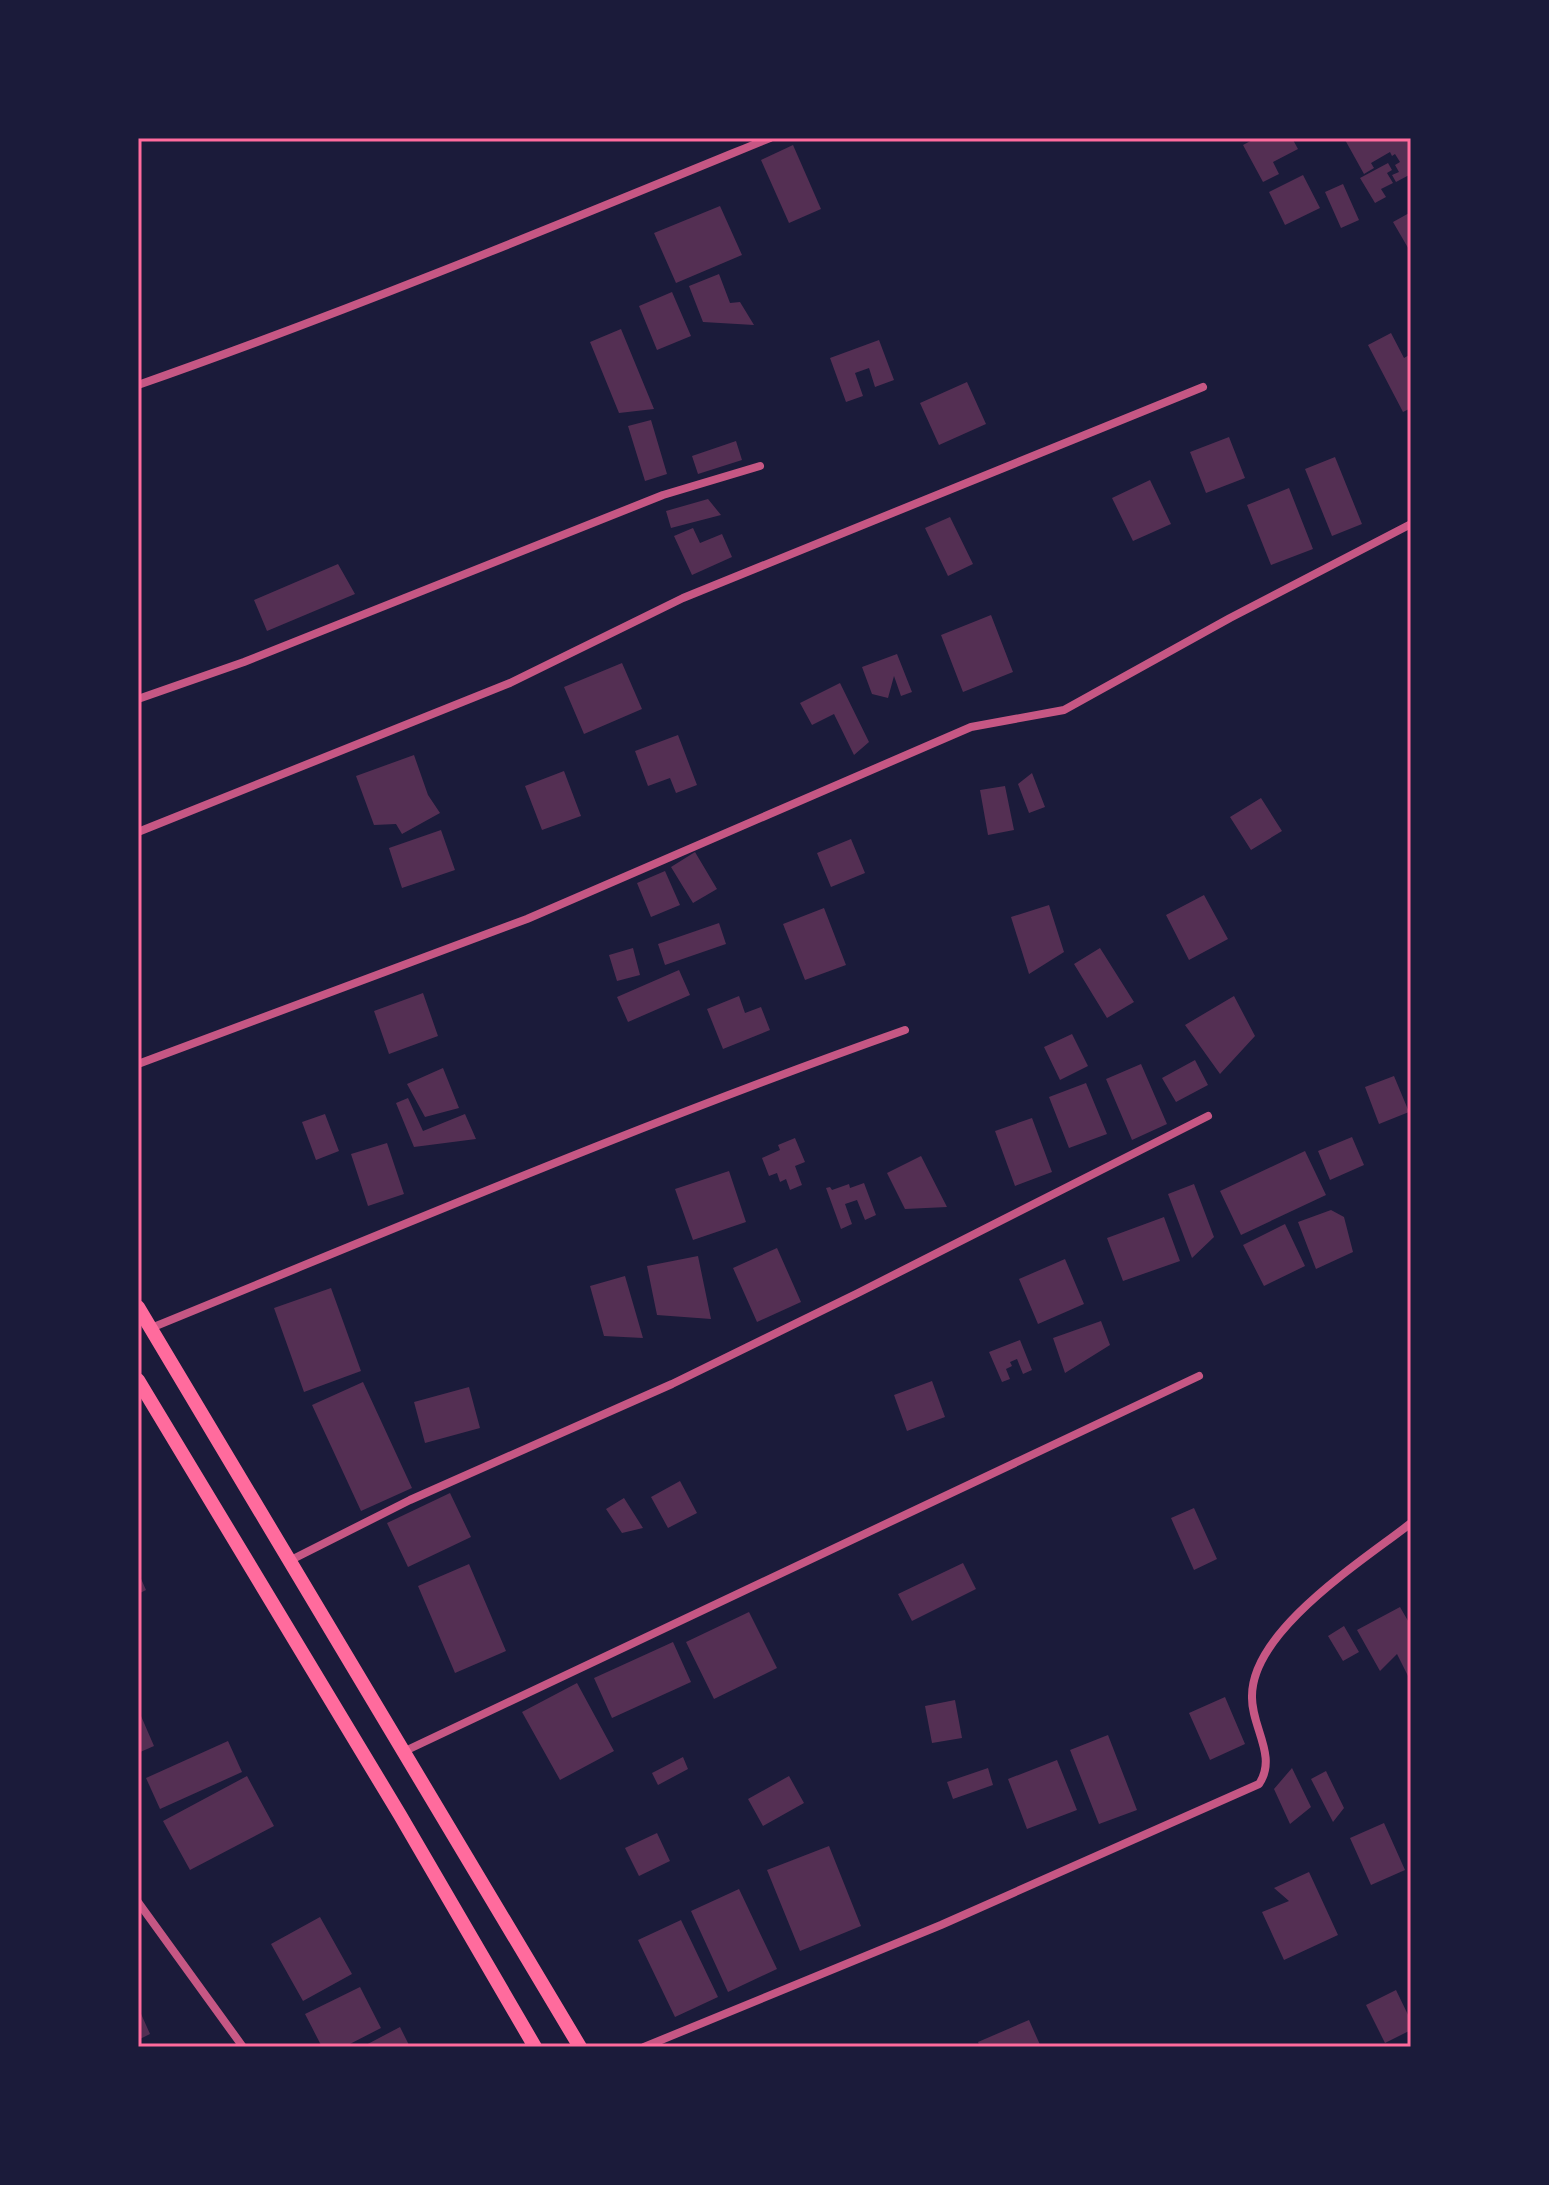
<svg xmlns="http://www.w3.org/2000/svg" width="1549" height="2185" viewBox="0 0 1549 2185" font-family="'Crimson Pro',serif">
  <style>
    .building { fill: #542f53 }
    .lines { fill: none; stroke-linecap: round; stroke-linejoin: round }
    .minor { stroke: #c65784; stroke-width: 8 }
    .trunk { stroke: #ff6b9d; stroke-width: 14 }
    .neatline { fill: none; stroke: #ff6b9d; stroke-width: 3 }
  </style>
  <rect width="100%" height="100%" fill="#1b1b3a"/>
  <!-- building -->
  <path class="building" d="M1256,138H1292L1298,149L1273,162L1279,174L1263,182L1243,145Z
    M1344,138H1411V174L1396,182L1392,175L1399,172L1395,165L1400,162L1395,154L1392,156L1390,152L1371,163L1374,168L1364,174Z
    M793,145L821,209L789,223L761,160Z
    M1388,163L1392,170L1387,173L1393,183L1381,189L1386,197L1375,203L1360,178Z
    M1303,175L1320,208L1285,225L1269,192Z
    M1343,184L1359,220L1341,228L1325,192Z
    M720,206L742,255L676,283L654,233Z
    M1411,212V253L1393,222Z
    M719,274L730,303L740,302L754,325L703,322L689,286Z
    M672,292L691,336L657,350L639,306Z
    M621,329L654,409L619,413L590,342Z
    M1391,333L1404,358L1411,354V408L1403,412L1368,345Z
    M879,340L894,380L875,387L869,368L855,373L863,396L846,402L830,358Z
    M967,382L986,424L939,445L920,403Z
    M651,420L667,474L645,481L628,426Z
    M1229,437L1245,478L1206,493L1190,452Z
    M736,441L742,460L698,474L692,456Z
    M1335,457L1362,524L1332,536L1305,469Z
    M1150,480L1171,524L1133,541L1112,498Z
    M1289,488L1313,549L1271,565L1247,505Z
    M708,499L721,515L671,528L666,511Z
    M950,517L973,564L948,576L925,528Z
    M693,528L700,543L722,534L732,557L692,575L674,536Z
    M338,564L355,594L267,631L254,600Z
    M991,615L1013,672L963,692L941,635Z
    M897,654L912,692L901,696L894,676L888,698L872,694L862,667Z
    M622,663L642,709L584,734L564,687Z
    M840,683L869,742L854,755L834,714L812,725L800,703Z
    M678,735L697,785L676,793L670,778L648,786L635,751Z
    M414,755L428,795L440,813L402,834L396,824L374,825L356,776Z
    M564,771L581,816L542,830L525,786Z
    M1032,773L1045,807L1029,813L1018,784Z
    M1005,786L1014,830L988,835L980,790Z
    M1261,798L1282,831L1251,850L1230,817Z
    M441,830L455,870L402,888L389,848Z
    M851,839L865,873L831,887L817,853Z
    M695,852L717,889L693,903L671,867Z
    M665,871L680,905L651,917L637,883Z
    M1204,895L1228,939L1189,960L1166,915Z
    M1049,905L1064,952L1029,974L1011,917Z
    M824,908L846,965L805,980L783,924Z
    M719,923L726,944L665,965L658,944Z
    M633,948L640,975L617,981L609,955Z
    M1100,948L1134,1002L1107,1018L1074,964Z
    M679,970L690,995L628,1022L617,997Z
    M423,993L438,1036L389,1054L374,1011Z
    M739,996L745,1013L761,1007L770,1030L723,1049L707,1009Z
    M1234,996L1255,1036L1220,1074L1185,1025Z
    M1072,1034L1088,1066L1060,1080L1044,1047Z
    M1195,1060L1208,1085L1176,1102L1162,1078Z
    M1141,1064L1167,1124L1132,1140L1106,1079Z
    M443,1068L459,1108L425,1117L407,1084Z
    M1394,1076L1409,1112L1379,1124L1365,1087Z
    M1086,1083L1107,1134L1069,1148L1049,1097Z
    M408,1098L423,1131L465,1114L476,1139L414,1147L396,1103Z
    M325,1114L339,1151L316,1160L302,1122Z
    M1032,1118L1052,1172L1015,1186L995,1131Z
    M1352,1137L1364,1165L1330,1180L1318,1151Z
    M795,1138L805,1162L795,1166L802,1185L790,1190L786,1179L780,1182L777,1173L769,1176L762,1158L780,1150L778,1145Z
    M387,1143L404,1194L368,1206L351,1154Z
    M1305,1151L1326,1195L1241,1235L1220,1191Z
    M921,1156L947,1207L905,1209L887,1173Z
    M729,1171L746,1222L693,1240L675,1189Z
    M864,1183L876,1215L865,1220L857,1200L845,1204L852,1224L841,1229L826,1188L830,1187L832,1190L849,1184L850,1188Z
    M1194,1184L1214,1237L1192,1258L1168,1194Z
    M1331,1210L1344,1217L1353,1252L1316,1269L1298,1222Z
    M1164,1217L1180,1261L1123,1281L1107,1238Z
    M1285,1224L1305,1266L1264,1286L1243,1245Z
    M777,1248L801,1302L757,1322L733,1268Z
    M698,1256L711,1319L657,1315L647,1266Z
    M1065,1259L1084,1304L1038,1324L1019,1279Z
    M625,1276L643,1338L604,1336L590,1286Z
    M331,1288L361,1371L304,1392L274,1308Z
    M1101,1321L1110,1345L1065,1373L1053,1338Z
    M1020,1340L1032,1370L1023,1374L1017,1359L1010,1362L1012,1366L1006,1369L1010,1379L1002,1382L989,1352Z
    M932,1381L945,1417L907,1431L894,1395Z
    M363,1382L412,1488L361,1511L312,1405Z
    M469,1387L480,1428L425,1443L414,1402Z
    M680,1481L697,1513L668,1528L651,1497Z
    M450,1493L471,1537L408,1567L387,1523Z
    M624,1498L643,1528L622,1533L606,1509Z
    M1194,1508L1217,1559L1194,1570L1171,1518Z
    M963,1563L976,1589L912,1621L898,1594Z
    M469,1564L506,1651L455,1673L418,1586Z
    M138,1572L146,1590L138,1594Z
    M1400,1607L1411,1626V1682L1397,1654L1380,1671L1357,1630Z
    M749,1612L777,1668L714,1699L686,1642Z
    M1344,1626L1359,1652L1343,1661L1328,1636Z
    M673,1642L691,1682L612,1718L594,1678Z
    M577,1683L614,1751L560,1780L522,1712Z
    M1225,1697L1245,1744L1210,1760L1189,1713Z
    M955,1700L962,1738L932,1743L925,1706Z
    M138,1709L154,1746L138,1753Z
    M1108,1735L1137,1810L1099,1824L1070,1750Z
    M228,1741L242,1772L160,1809L146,1778Z
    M683,1757L688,1769L658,1785L652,1773Z
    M1057,1760L1077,1810L1027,1829L1008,1779Z
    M988,1768L993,1785L953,1799L947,1782Z
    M1292,1768L1311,1807L1290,1824L1274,1789Z
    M1326,1771L1344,1808L1333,1822L1311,1779Z
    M247,1776L274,1826L190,1870L163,1821Z
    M789,1776L804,1803L763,1826L748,1799Z
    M1384,1823L1405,1870L1371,1885L1350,1838Z
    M657,1833L670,1861L639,1876L625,1848Z
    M829,1846L861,1926L800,1951L767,1870Z
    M1309,1872L1338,1935L1284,1960L1262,1912L1289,1901L1274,1888Z
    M739,1889L777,1969L728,1992L691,1911Z
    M320,1917L352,1974L303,2001L271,1944Z
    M681,1920L718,1997L675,2017L638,1940Z
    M360,1987L381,2028L344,2047H322L305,2014Z
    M1396,1990L1411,2021V2030L1385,2043L1366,2005Z
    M138,2007L150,2034L138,2040Z
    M1029,2020L1041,2047H980L978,2042Z
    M400,2027L410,2047H362Z"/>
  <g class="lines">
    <!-- minor -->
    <path class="minor" d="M138,385C352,310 560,224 770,138
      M138,699L244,662L663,495L760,466
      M138,832L510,683L683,598L1203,387
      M138,1064L527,919L971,727L1064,710L1230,618L1411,524
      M151,1328C401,1226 650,1120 905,1030
      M289,1561L410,1500L672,1384L858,1293L1208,1116
      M405,1751L1199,1376
      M138,1902L243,2047
      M644,2047L941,1925L1259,1784C1278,1756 1251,1727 1252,1696C1252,1630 1364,1560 1411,1523"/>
    <!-- trunk -->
    <path class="trunk" d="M138,1307L580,2047
      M138,1380L400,1815L535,2047"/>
  </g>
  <!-- border -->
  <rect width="1549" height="2185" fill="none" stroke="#1b1b3a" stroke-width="280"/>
  <rect x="140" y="140" width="1269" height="1905" class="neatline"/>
</svg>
